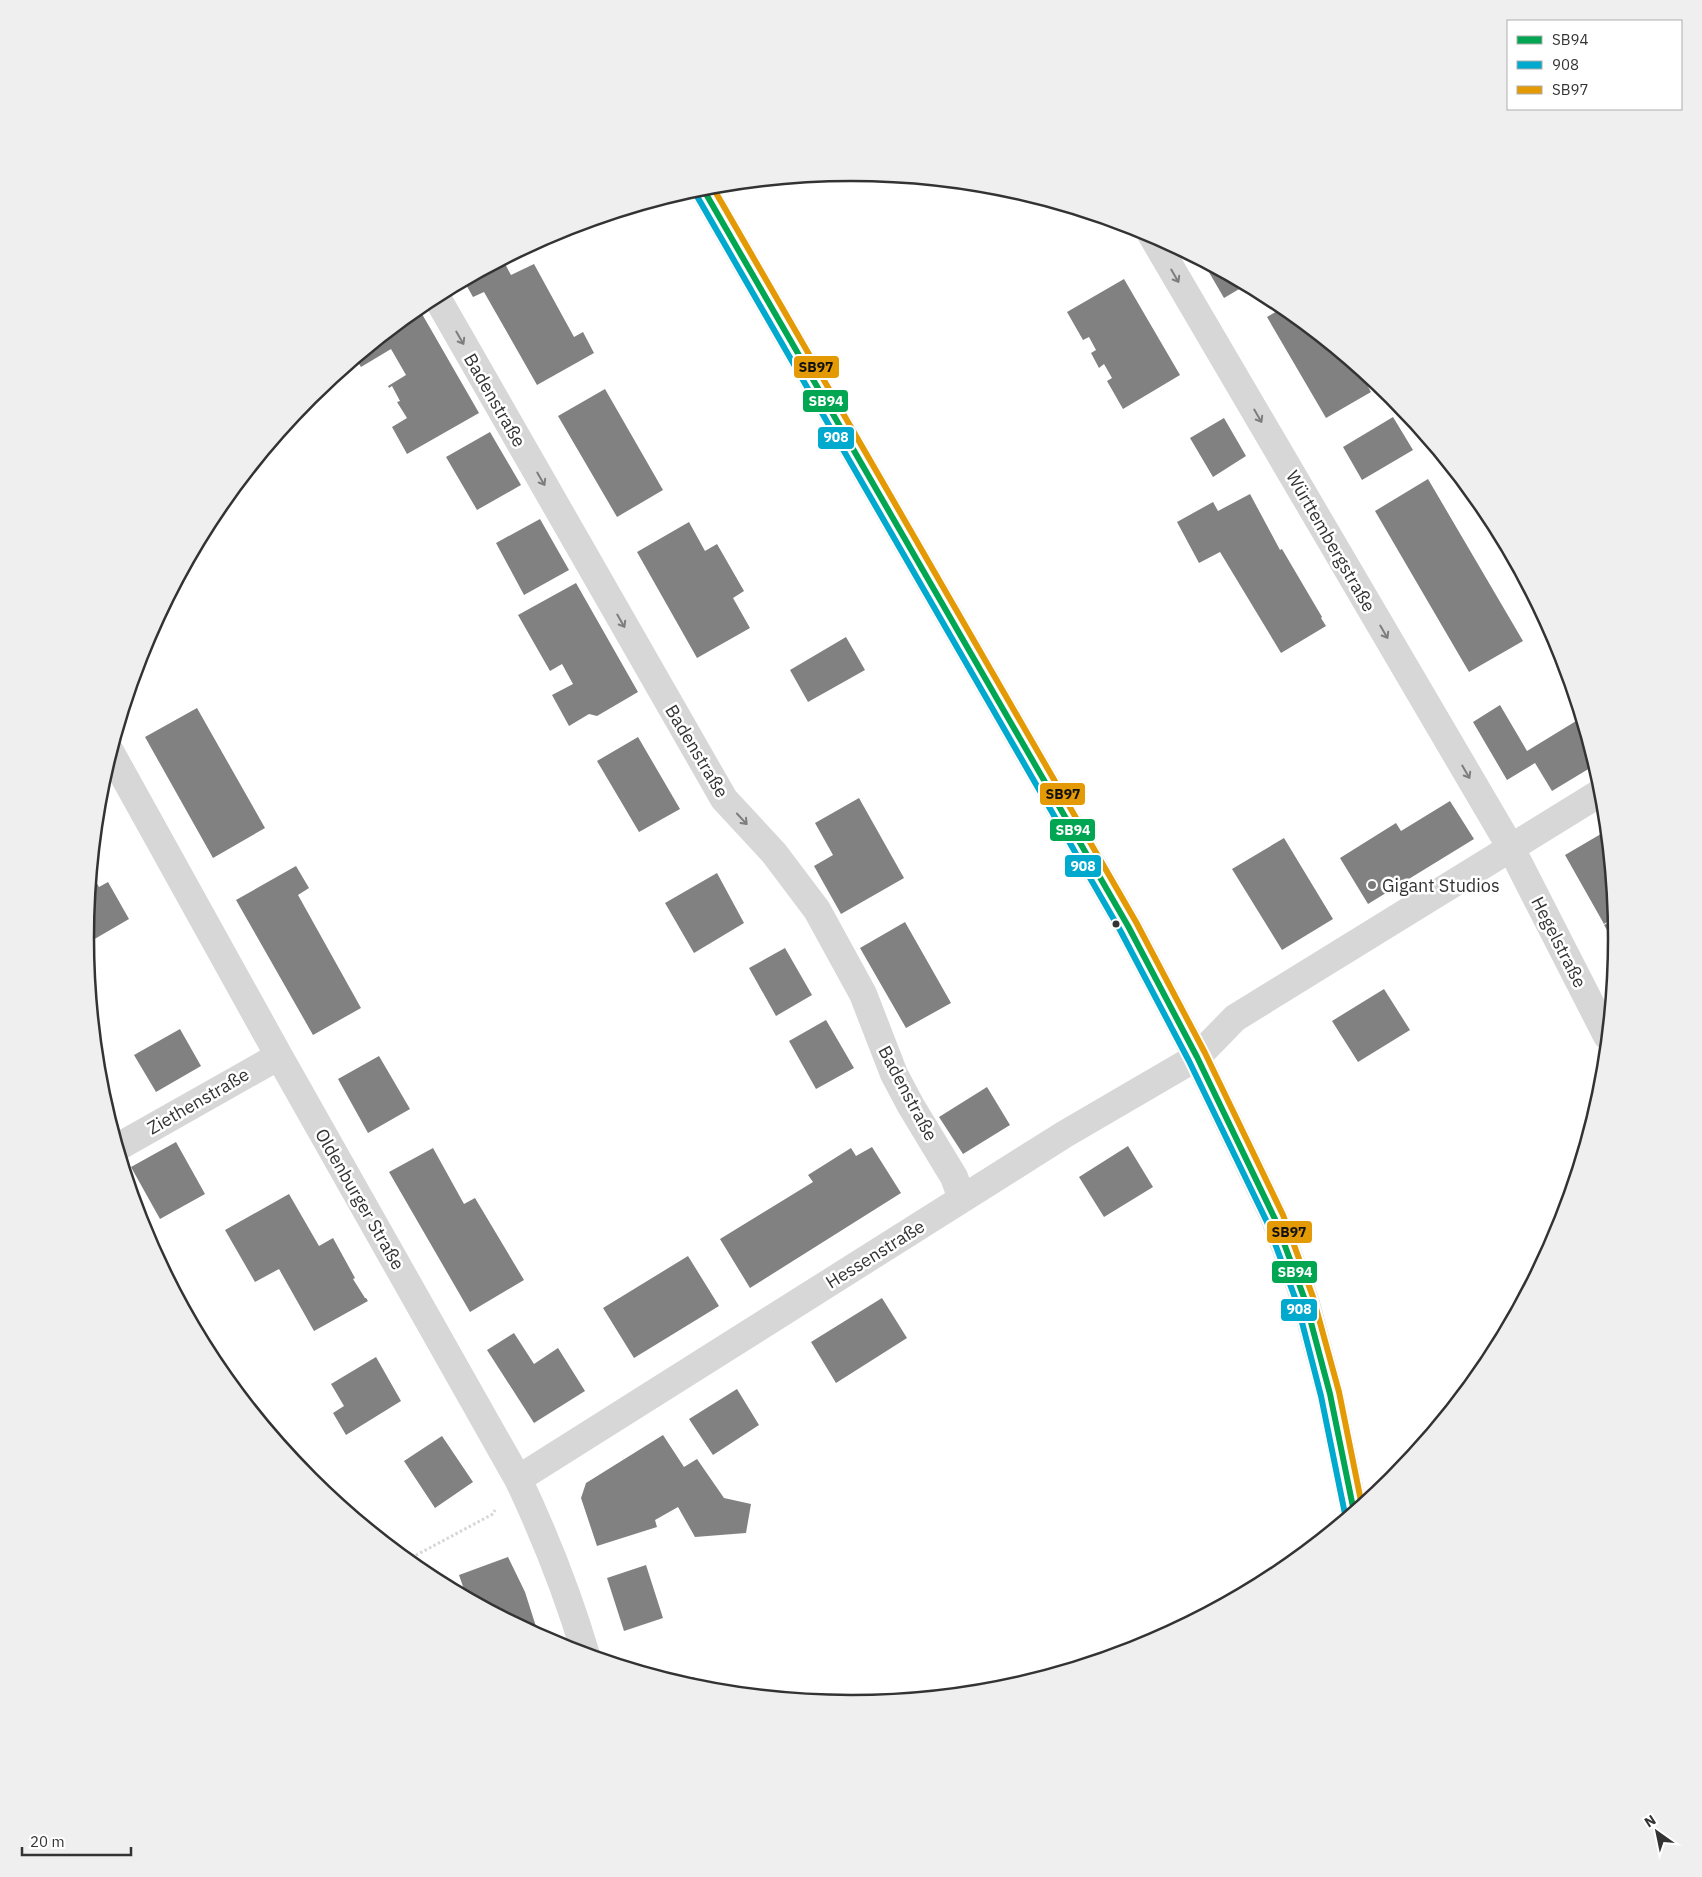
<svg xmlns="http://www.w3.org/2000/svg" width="1702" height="1877" viewBox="0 0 1702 1877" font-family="'IBM Plex Sans',sans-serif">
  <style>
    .building { fill: #818181 }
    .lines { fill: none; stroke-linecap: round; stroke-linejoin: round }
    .path { stroke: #d6d6d6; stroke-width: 3; stroke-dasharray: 2.5 2.5; stroke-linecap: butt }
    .street { stroke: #d7d7d7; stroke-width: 28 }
    .secondary { stroke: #d0d0d0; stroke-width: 28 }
    .bus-1-casing { stroke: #fff; stroke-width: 10 }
    .bus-2-casing { stroke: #fff; stroke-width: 10 }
    .bus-3-casing { stroke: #fff; stroke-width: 10 }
    .bus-1 { stroke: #00a651; stroke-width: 6 }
    .bus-2 { stroke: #00a9ce; stroke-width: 6 }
    .bus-3 { stroke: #e39a05; stroke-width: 6 }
    .oneway { stroke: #7d7d7d }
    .poi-dot { fill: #7a7a7a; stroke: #fff; stroke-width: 2 }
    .bus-dot { fill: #333; stroke: #fff; stroke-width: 2 }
    .labels { text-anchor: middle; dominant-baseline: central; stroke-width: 5; stroke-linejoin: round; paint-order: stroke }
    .street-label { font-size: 18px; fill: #333; stroke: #fff }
    .poi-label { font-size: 18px; fill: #333; stroke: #fff; text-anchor: start }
    .rim { fill: none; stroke: #333; stroke-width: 2.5 }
    .line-badge { stroke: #fff; stroke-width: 2 }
    .badge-label { font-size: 14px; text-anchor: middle; font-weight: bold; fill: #fff }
    .pale-badge-label { font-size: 14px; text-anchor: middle; font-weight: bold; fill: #111 }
  </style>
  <rect width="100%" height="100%" fill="#fff"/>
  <!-- building -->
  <path class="building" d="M503,260L511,275L534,264L574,337L583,332L594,353L537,385L484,292L473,297L464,281Z
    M1203,262L1246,285L1224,298Z
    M1124,279L1180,375L1123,409L1107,381L1112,378L1104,364L1099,368L1091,353L1096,350L1089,337L1083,340L1067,312Z
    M418,307L479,413L407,454L392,427L407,418L397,402L400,401L392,386L389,388L388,386L406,375L391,349L361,367L356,359Z
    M1284,307L1357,367L1371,392L1326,418L1267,317Z
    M605,389L663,490L617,517L558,416Z
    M1393,417L1413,450L1362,480L1343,447Z
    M1224,418L1246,456L1213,477L1190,438Z
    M490,432L521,485L477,510L446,457Z
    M1428,479L1523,641L1469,672L1375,511Z
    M1250,494L1280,550L1282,549L1322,617L1321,618L1326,626L1281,653L1220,552L1199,563L1177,522L1213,502L1218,511Z
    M540,519L569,570L524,595L496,543Z
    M689,522L705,551L717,544L744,591L733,598L750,628L697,658L637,552Z
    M576,583L638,692L597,716L589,714L569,726L552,695L573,684L562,664L550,671L518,615Z
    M846,637L865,670L808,702L790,670Z
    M1500,705L1527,751L1581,718L1595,765L1552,791L1535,763L1507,780L1473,722Z
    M197,708L265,828L213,858L145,737Z
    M638,737L680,809L639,832L597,761Z
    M859,798L904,878L841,914L814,866L833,855L815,823Z
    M1450,801L1474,839L1368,904L1340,858L1396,823L1401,831Z
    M1606,831L1615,917L1604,924L1565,855Z
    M1284,838L1333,919L1282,950L1232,869Z
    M296,866L309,888L298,895L361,1008L313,1035L236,900Z
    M91,873L99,887L108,882L129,919L86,944Z
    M717,873L744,923L694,953L665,903Z
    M1615,919L1617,939L1616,945L1604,925Z
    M905,922L951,1003L906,1028L860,948Z
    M785,948L812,995L776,1016L749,968Z
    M1384,989L1410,1030L1358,1062L1332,1021Z
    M826,1020L854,1068L816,1089L789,1041Z
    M180,1029L201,1066L156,1092L134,1055Z
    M379,1056L410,1109L368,1133L338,1079Z
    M987,1087L1010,1125L963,1154L939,1117Z
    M176,1142L205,1194L160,1219L131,1167Z
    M1128,1146L1153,1187L1104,1217L1079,1177Z
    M872,1147L901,1193L750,1288L720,1239L813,1182L808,1175L851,1148L856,1156Z
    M433,1148L464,1204L475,1198L524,1280L470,1312L389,1172Z
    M289,1194L319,1246L333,1238L355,1278L353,1279L365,1298H366L368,1301L314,1331L279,1269L255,1282L225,1230Z
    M688,1256L719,1306L634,1358L603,1308Z
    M882,1298L907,1338L836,1383L811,1342Z
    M514,1333L534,1364L558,1348L585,1391L534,1423L487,1350Z
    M376,1357L401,1401L346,1435L333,1413L344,1406L331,1384Z
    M737,1389L759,1425L713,1455L689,1419Z
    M663,1435L684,1467L697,1459L724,1498L751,1504L746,1533L695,1537L678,1507L655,1520L657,1527L597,1546L581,1498L586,1483Z
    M442,1436L473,1482L435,1508L404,1461Z
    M508,1557L525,1592L539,1636L467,1598L459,1575Z
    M646,1565L663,1618L624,1631L607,1578Z
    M661,1677H694L696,1688L661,1678Z"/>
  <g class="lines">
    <!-- path -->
    <path class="path" d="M407,1560L493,1514L495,1510"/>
    <!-- street -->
    <path class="street" d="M1151,234L1511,848L1607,1036
      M436,296L724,799L774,853L817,910L863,994L894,1074L911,1106L954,1177L962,1199
      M111,753L279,1056L518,1479C545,1536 568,1594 586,1655
      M118,1147L279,1056
      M518,1479L1065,1134L1197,1057L1235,1018L1603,791"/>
    <!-- secondary -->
    <path class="secondary" d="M702,187L1128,926L1197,1057L1275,1219L1305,1300L1330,1394L1354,1512"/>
    <!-- bus-1 casing -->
    <g class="bus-1-casing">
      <path id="bus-1" d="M702,187L1128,926L1197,1057L1275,1219L1305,1300L1330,1394L1354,1512"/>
    </g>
    <!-- bus-2 casing -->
    <g class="bus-2-casing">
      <path id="bus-2" d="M694,191L1120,930L1189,1061L1267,1222L1297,1303L1321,1396L1345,1514"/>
    </g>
    <!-- bus-3 casing -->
    <g class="bus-3-casing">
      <path id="bus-3" d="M712,186L1136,922L1205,1053L1283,1215L1313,1297L1339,1392L1362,1506"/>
    </g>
    <!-- bus-1 -->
    <use href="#bus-1" class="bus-1"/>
    <!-- bus-2 -->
    <use href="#bus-2" class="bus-2"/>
    <!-- bus-3 -->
    <use href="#bus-3" class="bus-3"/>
  </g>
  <!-- one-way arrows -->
  <defs><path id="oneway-shaft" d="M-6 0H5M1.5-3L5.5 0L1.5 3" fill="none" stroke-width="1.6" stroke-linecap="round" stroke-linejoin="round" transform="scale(1.25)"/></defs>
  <g class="oneway">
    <use href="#oneway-shaft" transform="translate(1175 276) rotate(60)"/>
    <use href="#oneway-shaft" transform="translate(460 338) rotate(60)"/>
    <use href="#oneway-shaft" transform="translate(1258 416) rotate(60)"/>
    <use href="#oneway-shaft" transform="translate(541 479) rotate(60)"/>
    <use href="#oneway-shaft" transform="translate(621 621) rotate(60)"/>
    <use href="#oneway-shaft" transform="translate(1384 632) rotate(60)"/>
    <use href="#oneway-shaft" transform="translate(1466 772) rotate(60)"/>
    <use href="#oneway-shaft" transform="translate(742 819) rotate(47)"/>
  </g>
  <!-- markers -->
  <circle class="poi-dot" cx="1372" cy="885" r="5"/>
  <circle class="bus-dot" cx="1116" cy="924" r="4.5"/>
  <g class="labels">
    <!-- street labels -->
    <g class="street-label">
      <text transform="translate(495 400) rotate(60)">Badenstraße</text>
      <text transform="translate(1331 541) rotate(60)">Württembergstraße</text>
      <text transform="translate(697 751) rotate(59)">Badenstraße</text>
      <text transform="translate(1559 942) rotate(63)">Hegelstraße</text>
      <text transform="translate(908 1093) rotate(62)">Badenstraße</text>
      <text transform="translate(198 1101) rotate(-30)">Ziethenstraße</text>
      <text transform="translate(360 1199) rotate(60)">Oldenburger Straße</text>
      <text transform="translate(875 1254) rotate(-32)">Hessenstraße</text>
    </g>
    <!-- poi labels -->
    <g class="poi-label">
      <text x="1382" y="885">Gigant Studios</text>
    </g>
  </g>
  <!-- crop -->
  <path d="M0 0H1702V1877H0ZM94 938a757 757 0 1 1 1514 0a757 757 0 1 1-1514 0Z" fill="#efefef" fill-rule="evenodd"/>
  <path class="rim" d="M94 938a757 757 0 1 1 1514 0a757 757 0 1 1-1514 0Z"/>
  <g class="line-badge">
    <rect x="793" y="355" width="47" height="24" rx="5" fill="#e39a05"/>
    <rect x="802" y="389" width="47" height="24" rx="5" fill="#00a651"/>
    <rect x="817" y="426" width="38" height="24" rx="5" fill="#00a9ce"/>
    <rect x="1039" y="782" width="47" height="24" rx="5" fill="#e39a05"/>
    <rect x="1049" y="818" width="47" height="24" rx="5" fill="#00a651"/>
    <rect x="1064" y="854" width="38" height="24" rx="5" fill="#00a9ce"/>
    <rect x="1266" y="1220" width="47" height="24" rx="5" fill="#e39a05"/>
    <rect x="1271" y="1260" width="47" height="24" rx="5" fill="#00a651"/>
    <rect x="1280" y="1298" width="38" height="24" rx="5" fill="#00a9ce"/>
  </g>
  <g class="badge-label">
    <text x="826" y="406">SB94</text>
    <text x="836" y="442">908</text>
    <text x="1073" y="835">SB94</text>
    <text x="1083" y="871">908</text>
    <text x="1295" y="1277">SB94</text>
    <text x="1299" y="1314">908</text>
  </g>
  <g class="pale-badge-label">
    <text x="816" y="372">SB97</text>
    <text x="1063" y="799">SB97</text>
    <text x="1289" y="1237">SB97</text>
  </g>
  <!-- legend -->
  <rect x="1507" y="20" width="175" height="90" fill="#ffffff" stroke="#adadad"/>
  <rect x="1517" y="36" width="25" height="8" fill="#00a651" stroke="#adadad"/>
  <text x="1552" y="45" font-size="15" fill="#333333">SB94</text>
  <rect x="1517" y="61" width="25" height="8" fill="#00a9ce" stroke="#adadad"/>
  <text x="1552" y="70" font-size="15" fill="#333333">908</text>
  <rect x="1517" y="86" width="25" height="8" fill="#e39a05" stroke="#adadad"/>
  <text x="1552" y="95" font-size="15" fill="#333333">SB97</text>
  <!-- north arrow -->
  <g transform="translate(1657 1832) rotate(327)" stroke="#ffffff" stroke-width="4" paint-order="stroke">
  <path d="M0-4L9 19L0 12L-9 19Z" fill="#333333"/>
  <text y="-8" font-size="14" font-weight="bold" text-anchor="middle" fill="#333333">N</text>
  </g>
  <!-- scale -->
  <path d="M22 1847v8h109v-8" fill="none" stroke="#333333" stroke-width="2.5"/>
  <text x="30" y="1847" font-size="15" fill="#333333" stroke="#ffffff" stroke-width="4" paint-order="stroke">20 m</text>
</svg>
